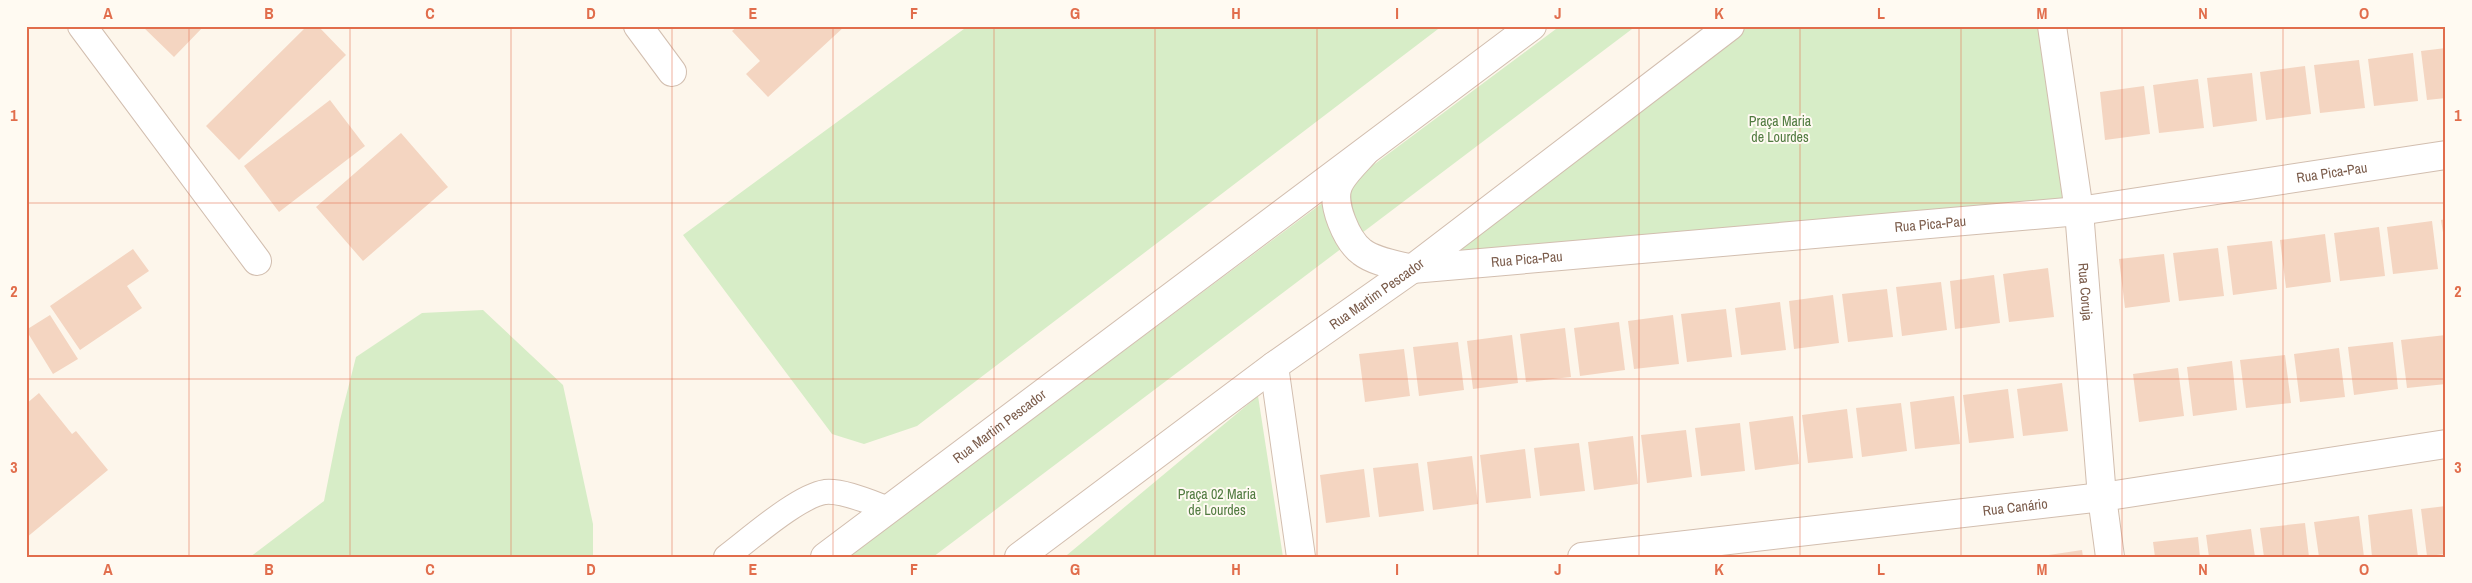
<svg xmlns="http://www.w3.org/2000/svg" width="2472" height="583" viewBox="0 0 2472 583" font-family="'Archivo Narrow',sans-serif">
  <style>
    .green { fill: #d7edc7 }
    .building { fill: #f4d5c1 }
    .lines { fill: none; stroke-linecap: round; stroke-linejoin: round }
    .service-casing { stroke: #d2beaf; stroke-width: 26 }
    .minor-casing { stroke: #d2beaf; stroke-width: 30 }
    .service { stroke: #fff; stroke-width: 24 }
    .minor { stroke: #fff; stroke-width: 28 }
    .grid { fill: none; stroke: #e16d4c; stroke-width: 1; stroke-opacity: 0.55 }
    .labels { text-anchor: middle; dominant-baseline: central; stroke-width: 4; stroke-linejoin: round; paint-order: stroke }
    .park-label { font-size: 14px; fill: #517b40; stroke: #fffaf2 }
    .street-label { font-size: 14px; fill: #7b5c4b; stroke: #fffaf2 }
    .neatline { fill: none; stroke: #e16d4c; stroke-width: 2 }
    .grid-label { font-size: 16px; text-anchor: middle; font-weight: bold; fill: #e16d4c }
  </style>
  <rect width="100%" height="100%" fill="#fdf6eb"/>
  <!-- green -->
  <path class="green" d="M968,26H1442L917,426L864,444L832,434L683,235Z
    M1560,26H1636L933,557H847Z
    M1739,26H2048L2075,207L1423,264Z
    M483,310L563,385L593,524V557H250L324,501L340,420L356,357L422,313Z
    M1258,396L1283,557H1068L1067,555Z"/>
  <!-- building -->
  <path class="building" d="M142,26H204L174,57Z
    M307,26H318L346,55L239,160L206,126Z
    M738,26H845L768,97L746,74L760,61L732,31Z
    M2446,48V98L2427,100L2421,51Z
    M2413,53L2418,101L2374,106L2368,59Z
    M2359,60L2365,108L2320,113L2314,65Z
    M2305,66L2311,114L2266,120L2260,72Z
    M2252,73L2257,121L2213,127L2207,78Z
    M2198,79L2204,128L2159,133L2153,85Z
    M2144,86L2150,134L2105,140L2100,92Z
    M330,100L365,146L279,212L244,166Z
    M401,133L448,187L363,261L316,207Z
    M2446,219V245H2445L2441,220Z
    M2432,221L2438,269L2393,274L2387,227Z
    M2379,227L2385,276L2340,281L2334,233Z
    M2325,234L2331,282L2286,288L2280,240Z
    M2272,241L2277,289L2233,295L2227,246Z
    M2218,248L2224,296L2179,301L2173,253Z
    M133,249L149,271L127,286L142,308L80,350L50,306Z
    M2164,254L2170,302L2125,308L2119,259Z
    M2048,268L2054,317L2009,322L2003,274Z
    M1994,275L2000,323L1955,329L1950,281Z
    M1941,282L1947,330L1902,336L1896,287Z
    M1887,289L1893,337L1848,342L1842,294Z
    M1833,295L1839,343L1794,349L1789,301Z
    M1780,302L1786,350L1741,355L1735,308Z
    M1726,309L1732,357L1687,362L1681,314Z
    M50,315L78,359L53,374L26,330Z
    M1673,315L1679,364L1634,369L1628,321Z
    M1619,322L1625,370L1580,376L1574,328Z
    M1565,328L1571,377L1526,382L1520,334Z
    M1512,335L1518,383L1473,389L1467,341Z
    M2446,335V384L2407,388L2401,340Z
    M1458,342L1464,390L1419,396L1413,347Z
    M2393,342L2398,389L2354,395L2348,347Z
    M2339,348L2345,397L2300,402L2294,354Z
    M1404,349L1410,396L1365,402L1359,354Z
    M2285,355L2291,403L2246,408L2240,360Z
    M2232,361L2237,410L2193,416L2187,367Z
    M2178,368L2184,416L2139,422L2133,374Z
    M2062,383L2068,431L2023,436L2017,389Z
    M2008,389L2014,438L1969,443L1963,395Z
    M39,393L72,434L76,431L108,470L26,538V404Z
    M1954,396L1960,444L1915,449L1910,402Z
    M1901,403L1907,451L1862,457L1856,408Z
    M1847,409L1853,458L1808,463L1802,415Z
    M1793,416L1799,464L1755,470L1749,422Z
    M1740,423L1745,471L1701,476L1695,428Z
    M1686,430L1692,477L1647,483L1641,435Z
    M1633,436L1638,484L1594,490L1588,442Z
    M1579,443L1585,491L1540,496L1534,448Z
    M1525,449L1531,498L1486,503L1480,455Z
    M1472,456L1478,504L1433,510L1427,462Z
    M1418,463L1424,511L1379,517L1373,468Z
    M1364,469L1370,517L1326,523L1320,475Z
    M2446,506V554L2427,556L2421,509Z
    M2412,509L2418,557H2372L2368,515Z
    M2359,516L2364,557H2319L2314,522Z
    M2305,523L2309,557H2264L2260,528Z
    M2251,529L2255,557H2209L2206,535Z
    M2198,537L2200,557H2155L2153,542Z
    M2082,550L2083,557H2042V556Z"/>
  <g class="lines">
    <!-- service casing -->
    <g class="service-casing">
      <path id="service" d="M726,557C750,539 798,496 825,492C843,490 872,503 889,509"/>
    </g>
    <!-- minor casing -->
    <g class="minor-casing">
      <g id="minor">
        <path d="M82,26L257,261"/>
        <path d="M638,26L672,72"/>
        <path id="s1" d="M2052,26L2079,211L2102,497L2110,557"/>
        <path id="s2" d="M1364,153C1356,162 1342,175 1338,186C1331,204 1347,241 1362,252C1375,262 1397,265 1412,269L2079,211L2446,155"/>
        <path d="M1274,366L1301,557"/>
        <path id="s3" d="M825,557L1532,26"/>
        <path id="s4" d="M1019,557L1274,366L1412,269L1730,26"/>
        <path id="s5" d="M1582,557L2102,497L2446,444"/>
      </g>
    </g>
    <!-- service -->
    <use href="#service" class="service"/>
    <!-- minor -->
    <use href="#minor" class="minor"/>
  </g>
  <!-- grid -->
  <path class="grid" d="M189,26V557M350,26V557M511,26V557M672,26V557M833,26V557M994,26V557M1155,26V557M1317,26V557M1478,26V557M1639,26V557M1800,26V557M1961,26V557M2122,26V557M2283,26V557M26,203H2446M26,379H2446"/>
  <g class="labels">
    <!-- park labels -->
    <g class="park-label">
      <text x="1780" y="121">Praça Maria<tspan x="1780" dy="16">de Lourdes</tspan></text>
      <text x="1217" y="494">Praça 02 Maria<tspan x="1217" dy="16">de Lourdes</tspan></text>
    </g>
    <!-- street labels -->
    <g class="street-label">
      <text stroke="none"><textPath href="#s2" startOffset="1094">Rua Pica-Pau</textPath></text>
      <text stroke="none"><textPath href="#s2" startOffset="689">Rua Pica-Pau</textPath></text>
      <text stroke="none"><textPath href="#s2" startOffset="284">Rua Pica-Pau</textPath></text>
      <text stroke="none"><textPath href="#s1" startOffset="268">Rua Coruja</textPath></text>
      <text stroke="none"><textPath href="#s4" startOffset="444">Rua Martim Pescador</textPath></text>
      <text stroke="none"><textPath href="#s3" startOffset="218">Rua Martim Pescador</textPath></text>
      <text stroke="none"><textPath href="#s5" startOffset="436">Rua Canário</textPath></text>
    </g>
  </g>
  <!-- border -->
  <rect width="2472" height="583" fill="none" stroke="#fffaf2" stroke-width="55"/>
  <rect x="28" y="28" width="2416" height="528" class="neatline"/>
  <g class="grid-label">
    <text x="108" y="19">A</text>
    <text x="269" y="19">B</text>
    <text x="430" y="19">C</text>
    <text x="591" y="19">D</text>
    <text x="753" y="19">E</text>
    <text x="914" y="19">F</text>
    <text x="1075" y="19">G</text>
    <text x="1236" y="19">H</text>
    <text x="1397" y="19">I</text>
    <text x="1558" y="19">J</text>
    <text x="1719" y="19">K</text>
    <text x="1881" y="19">L</text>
    <text x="2042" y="19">M</text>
    <text x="2203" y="19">N</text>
    <text x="2364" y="19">O</text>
    <text x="14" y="121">1</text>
    <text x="2458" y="121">1</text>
    <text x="14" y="297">2</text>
    <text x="2458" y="297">2</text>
    <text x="14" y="473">3</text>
    <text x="2458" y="473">3</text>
    <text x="108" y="575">A</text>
    <text x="269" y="575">B</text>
    <text x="430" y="575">C</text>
    <text x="591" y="575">D</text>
    <text x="753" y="575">E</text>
    <text x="914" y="575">F</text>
    <text x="1075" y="575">G</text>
    <text x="1236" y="575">H</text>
    <text x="1397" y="575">I</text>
    <text x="1558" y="575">J</text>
    <text x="1719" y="575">K</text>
    <text x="1881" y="575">L</text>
    <text x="2042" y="575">M</text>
    <text x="2203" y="575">N</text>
    <text x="2364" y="575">O</text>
  </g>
</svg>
